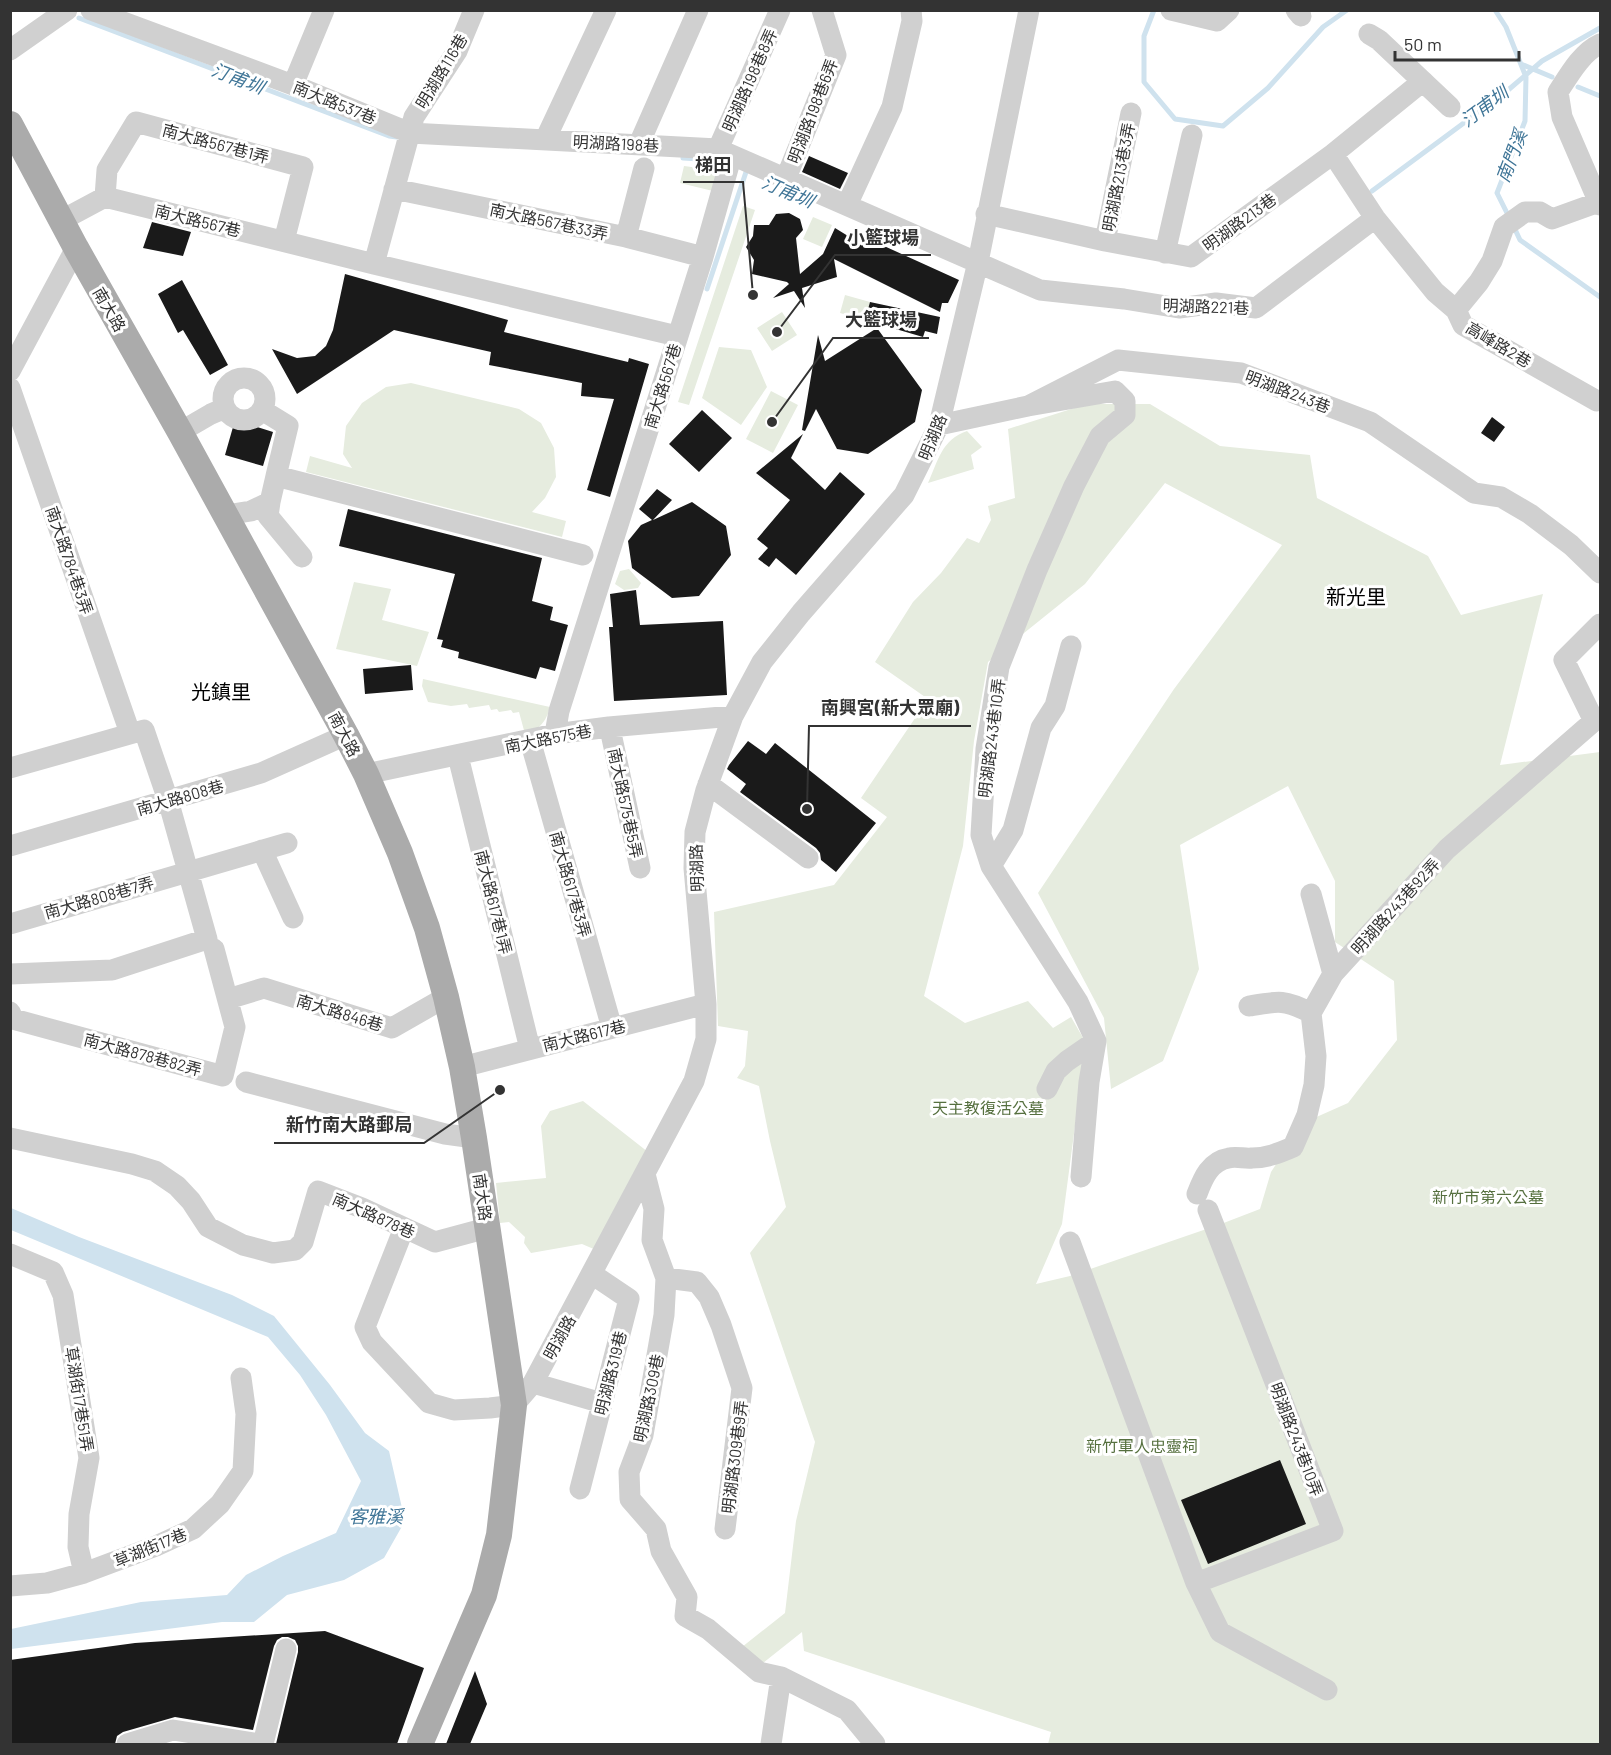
<svg xmlns="http://www.w3.org/2000/svg" width="1611" height="1755" viewBox="0 0 1611 1755" font-family="Barlow,'Noto Sans TC',sans-serif">
  <style>
    .green { fill: #e6ecdf; fill-rule: evenodd }
    .water { fill: #cfe2ee }
    .lines { fill: none; stroke-linecap: round; stroke-linejoin: round }
    .stream { stroke: #cfe2ee; stroke-width: 5 }
    .building { fill: #1a1a1a }
    .minor { stroke: #d0d0d0; stroke-width: 21 }
    .major { stroke: #ababab; stroke-width: 26 }
    .labels { text-anchor: middle; dominant-baseline: central; stroke-width: 6; stroke-linejoin: round; paint-order: stroke }
    .street-label { font-size: 16px; fill: #333; stroke: #fff }
    .park-label { font-size: 16px; fill: #56703f; stroke: #fff }
    .water-label { font-size: 18px; font-style: italic; fill: #3f7597; stroke: #fff }
    .quarter-label { font-size: 20px; fill: #000; stroke: #fff }
    .leader { fill: none; stroke: #333; stroke-width: 2 }
    .callout-dot { fill: #333; stroke: #fff; stroke-width: 2 }
    .callout-label { font-size: 18px; text-anchor: middle; font-weight: bold; fill: #333; stroke: #fff; stroke-width: 6; stroke-linejoin: round; paint-order: stroke }
  </style>
  <rect width="100%" height="100%" fill="#fff"/>
  <!-- green -->
  <path class="green" d="M684,166L722,171L717,192L680,183Z
    M743,206L755,210L689,405L678,402Z
    M813,217L832,225L822,247L803,239Z
    M845,295L870,302L865,320L840,313Z
    M782,312L797,335L772,351L757,328Z
    M719,347L751,350L767,387L741,425L702,398Z
    M411,383L519,409L541,423L554,448L556,477L545,498L532,512L566,521L562,537L306,472L310,456L352,468L343,454L346,426L362,403L386,387Z
    M771,391L798,405L773,453L746,439Z
    M1087,404H1150L1220,446L1310,455L1317,498L1428,556L1461,615L1543,594L1500,765L1600,752V1744H1048L1051,1732L804,1651L802,1632L763,1663L742,1647L785,1613L796,1521L815,1442L750,1253L786,1207L770,1141L759,1086L737,1078L745,1066L748,1031L718,1026L714,912L834,885L887,817L861,798L928,699L875,662L913,602L941,573L967,538L979,543L991,520L988,506L1015,498L1008,429ZM1165,483L1282,545L1174,689L1038,893L1104,1018L1111,1089L1163,1061L1199,969L1180,845L1288,786L1335,881V942L1394,981L1397,1040L1348,1103L1303,1123L1271,1172L1260,1209L1221,1224L1070,1276L1036,1284L1062,1224L1086,1043L1071,1017L1053,1028L1028,1001L965,1023L924,996L963,846L974,741L988,662L1085,584Z
    M967,431L982,447L971,455L974,469L928,483C938,461 942,439 967,431Z
    M629,569L641,583L638,588L624,590L615,584L620,571Z
    M354,582L391,589L382,620L429,632L417,666L336,649Z
    M423,679L550,707C546,722 540,729 525,734L519,712L513,713L511,710L499,712L497,709L491,710L489,705L469,708L467,704L451,706L428,702L422,686Z
    M583,1101L648,1152L596,1250L582,1244L531,1253L524,1243L525,1237L509,1222L500,1223L496,1183L546,1178L541,1126L550,1111Z"/>
  <!-- water -->
  <path class="water" d="M11,1208L79,1237L232,1295L274,1316L330,1385L365,1433L389,1451L405,1521L384,1558L344,1580L287,1595L254,1622H222L11,1649V1629L141,1602L227,1595L246,1575L283,1556L336,1533L361,1481L326,1415L300,1375L268,1337L11,1230Z"/>
  <g class="lines">
    <!-- stream -->
    <path class="stream" d="M1154,10L1144,36V82L1175,119L1223,126L1268,88L1323,27L1347,10
      M1495,10L1506,27L1526,77L1525,121L1497,193L1509,217
      M79,18L389,136L397,137
      M1521,64L1552,77
      M1578,87L1600,96
      M683,158L716,160L724,163
      M1372,191L1507,91L1542,61L1600,28
      M1513,225L1520,240L1600,297
      M707,289L746,172"/>
  </g>
  <!-- building -->
  <path class="building" d="M809,156L848,173L840,189L802,172Z
    M789,213L800,219L803,230L796,238L800,274L823,254L835,228L848,236L851,231L959,280L948,303H942L940,312L834,259L837,277L802,288L805,308L794,291L773,298L789,284L787,282L752,274L754,260L746,247L753,236L754,225H769L776,214Z
    M152,222L191,232L183,256L143,248Z
    M345,274L508,320L504,332L628,362L629,358L649,364L610,497L587,490L614,399L581,396L582,383L489,365L491,352L394,330L297,394L272,349L297,358L315,356L326,346L333,330Z
    M182,280L228,365L210,375L183,330L178,333L158,294Z
    M870,302L940,317L937,334L925,331L923,337L865,320Z
    M877,328L922,390L915,422L868,454L837,449L816,409L805,431L802,430L818,335L825,361Z
    M702,410L732,438L699,472L669,444Z
    M1492,417L1505,427L1494,442L1481,433Z
    M235,420L273,432L263,466L225,455Z
    M803,434L791,458L825,490L840,472L865,494L796,575L776,558L769,567L758,559L768,548L757,539L790,500L756,473Z
    M657,489L672,500L653,520L692,502L726,526L731,555L699,596L672,598L632,568L628,541L641,525L652,520L639,509Z
    M348,509L542,558L532,601L553,607L550,620L568,625L555,671L540,667L536,679L458,658L459,652L441,647L443,640L437,639L455,574L339,546Z
    M636,590L640,625L723,621L727,695L614,701L609,627H613L610,594Z
    M411,665L413,690L365,694L363,669Z
    M748,741L766,754L775,743L876,823L836,872L821,860L820,853L816,848L740,792L746,784L727,769L729,765Z
    M1280,1460L1306,1524L1208,1564L1181,1500Z
    M325,1631L424,1668L397,1744H276L298,1652V1646L295,1640L288,1637H282L277,1640L274,1646L253,1730L175,1717L123,1732L117,1736L115,1744H10V1660L135,1643Z
    M475,1671L487,1704L470,1744H446Z"/>
  <g class="lines">
    <!-- minor -->
    <path class="minor" d="M91,10L293,85L410,133L718,149L1040,290L1124,299L1179,308L1216,303L1256,308L1375,218
      M1171,10L1217,21L1229,10
      M1296,10L1301,16
      M1369,34L1379,40L1450,107
      M1600,44C1582,52 1569,75 1558,92L1562,117L1600,205
      M10,50L67,10
      M293,85L324,10
      M545,140L606,10
      M639,144L698,10
      M718,149L780,10
      M1333,154L1375,218L1435,292L1456,310L1463,325L1597,401
      M786,178L836,55L822,10
      M394,189L626,237L703,257
      M105,197L107,170L136,122L303,167L284,241
      M847,205L892,107L912,21L911,10
      M986,214L1105,241L1191,257L1333,154L1423,81
      M62,220L105,197L374,264L677,336
      M626,237L644,168
      M1105,241L1131,113
      M1165,253L1192,135
      M374,264L414,117L457,51L474,10
      M1456,310L1479,282L1492,261L1504,227L1525,212H1540L1552,219L1599,202
      M10,371L76,248
      M223 399a21 21 0 1 1 42 0a21 21 0 1 1-42 0Z
      M10,388L130,733
      M1028,406L1115,391L1125,401V415L1100,436L1074,486L1037,570L999,667L986,749L981,835L991,866L1078,1002L1096,1041L1089,1082L1081,1177
      M262,410L288,426L276,476L583,555
      M939,425L1028,406L1118,360L1241,373L1370,422L1474,493L1501,497L1530,514L1571,545L1600,573
      M180,432L211,414L225,408
      M270,502L268,516L302,557
      M226,515L251,511L270,502L276,476
      M555,734L559,711L703,257L731,158
      M612,738L640,868
      M530,740L612,1028
      M458,756L530,1049
      M10,768L144,730L168,800L207,939L112,970L10,974
      M366,774L555,734L609,727L733,716
      M708,784L808,858
      M10,846L261,773L346,735
      M262,850L293,918
      M991,866L1013,830L1041,728L1055,706L1071,646
      M1311,894L1333,974
      M10,924L287,843
      M228,999L264,988L392,1028L446,997
      M1249,1006C1278,1001 1284,999 1311,1013
      M10,1012L13,1019L223,1076L235,1027L214,949
      M462,1067L706,1004
      M246,1082L445,1134L474,1138
      M1047,1089L1056,1071L1067,1061L1096,1041
      M10,1138L132,1164L155,1171L177,1186L191,1201L208,1227L243,1245L273,1253L295,1250L303,1242L318,1191L362,1208L435,1242L487,1228
      M645,1174L654,1209L652,1240L666,1278L664,1315L643,1435L629,1472L630,1499L656,1529L661,1551L687,1597L685,1616L708,1629L759,1672L781,1677L847,1710L875,1744
      M1197,1194C1203,1178 1210,1161 1229,1158C1236,1156 1245,1159 1252,1158C1267,1158 1279,1153 1293,1147L1307,1115L1314,1085L1316,1056L1311,1013L1333,974L1447,849L1594,721L1564,660L1600,624
      M404,1228L365,1327L372,1342L429,1403L454,1410L490,1408L514,1405L533,1383L694,1081L706,1039V1004L694,868L695,832L706,790L733,716L762,662L801,613L904,495L939,425L978,262L1029,10
      M1070,1242L1196,1583L1220,1632L1327,1690
      M10,1254L53,1272L63,1295L89,1458L79,1514L78,1547L84,1573
      M666,1278L697,1282L709,1297L721,1325L742,1388L725,1529
      M533,1383L602,1403
      M580,1489L629,1299L592,1274
      M1196,1583L1333,1531L1208,1210
      M10,1586L47,1583L84,1573L156,1546L193,1529L220,1504L243,1471L246,1414L241,1378
      M127,1744L173,1730L260,1744
      M263,1744L286,1649
      M771,1744L781,1677"/>
    <!-- major -->
    <path class="major" d="M10,124L76,248L180,432L346,735L366,774L400,853L427,928L446,997L462,1067L474,1138L514,1405L499,1535L484,1595L420,1744"/>
  </g>
  <g class="labels">
    <!-- street labels -->
    <g class="street-label">
      <text transform="translate(441 71) rotate(-59)">明湖路116巷</text>
      <text transform="translate(749 80) rotate(-66)">明湖路198巷8弄</text>
      <text transform="translate(335 102) rotate(22)">南大路537巷</text>
      <text transform="translate(812 111) rotate(-69)">明湖路198巷6弄</text>
      <text transform="translate(216 143) rotate(15)">南大路567巷1弄</text>
      <text transform="translate(616 143) rotate(3)">明湖路198巷</text>
      <text transform="translate(1118 177) rotate(-79)">明湖路213巷3弄</text>
      <text transform="translate(198 220) rotate(14)">南大路567巷</text>
      <text transform="translate(549 221) rotate(12)">南大路567巷33弄</text>
      <text transform="translate(1239 222) rotate(-36)">明湖路213巷</text>
      <text transform="translate(1206 306) rotate(2)">明湖路221巷</text>
      <text transform="translate(110 309) rotate(60)">南大路</text>
      <text transform="translate(1499 344) rotate(31)">高峰路2巷</text>
      <text transform="translate(662 386) rotate(-73)">南大路567巷</text>
      <text transform="translate(1288 391) rotate(21)">明湖路243巷</text>
      <text transform="translate(932 437) rotate(-68)">明湖路</text>
      <text transform="translate(70 560) rotate(71)">南大路784巷3弄</text>
      <text transform="translate(345 734) rotate(62)">南大路</text>
      <text transform="translate(548 738) rotate(-11)">南大路575巷</text>
      <text transform="translate(991 738) rotate(-83)">明湖路243巷10弄</text>
      <text transform="translate(180 797) rotate(-16)">南大路808巷</text>
      <text transform="translate(626 803) rotate(78)">南大路575巷5弄</text>
      <text transform="translate(696 868) rotate(-92)">明湖路</text>
      <text transform="translate(571 884) rotate(74)">南大路617巷3弄</text>
      <text transform="translate(99 897) rotate(-16)">南大路808巷7弄</text>
      <text transform="translate(494 902) rotate(76)">南大路617巷1弄</text>
      <text transform="translate(1395 906) rotate(-48)">明湖路243巷92弄</text>
      <text transform="translate(340 1012) rotate(17)">南大路846巷</text>
      <text transform="translate(584 1035) rotate(-14)">南大路617巷</text>
      <text transform="translate(143 1054) rotate(15)">南大路878巷82弄</text>
      <text transform="translate(483 1197) rotate(82)">南大路</text>
      <text transform="translate(374 1215) rotate(24)">南大路878巷</text>
      <text transform="translate(559 1337) rotate(-61)">明湖路</text>
      <text transform="translate(610 1373) rotate(-76)">明湖路319巷</text>
      <text transform="translate(648 1398) rotate(-78)">明湖路309巷</text>
      <text transform="translate(80 1399) rotate(81)">草湖街17巷51弄</text>
      <text transform="translate(1297 1439) rotate(69)">明湖路243巷10弄</text>
      <text transform="translate(734 1457) rotate(-83)">明湖路309巷9弄</text>
      <text transform="translate(150 1547) rotate(-22)">草湖街17巷</text>
    </g>
    <!-- park labels -->
    <g class="park-label">
      <text x="988" y="1107">天主教復活公墓</text>
      <text x="1488" y="1196">新竹市第六公墓</text>
      <text x="1142" y="1445">新竹軍人忠靈祠</text>
    </g>
    <!-- water labels -->
    <g class="water-label">
      <text transform="translate(238 78) rotate(21)">汀甫圳</text>
      <text transform="translate(1484 106) rotate(-37)">汀甫圳</text>
      <text transform="translate(1511 156) rotate(-69)">南門溪</text>
      <text transform="translate(788 191) rotate(23)">汀甫圳</text>
      <text x="376" y="1516">客雅溪</text>
    </g>
    <!-- quarter labels -->
    <g class="quarter-label">
      <text x="1356" y="596">新光里</text>
      <text x="221" y="691">光鎮里</text>
    </g>
  </g>
  <!-- callouts -->
  <path class="leader" d="M753 295L743 182H683M777 332L835 255H931M772 422L833 338H929M807 809L809 726H971M500 1090L424 1143H274"/>
  <g class="callout-dot">
    <circle cx="753" cy="295" r="6"/>
    <circle cx="777" cy="332" r="6"/>
    <circle cx="772" cy="422" r="6"/>
    <circle cx="807" cy="809" r="6"/>
    <circle cx="500" cy="1090" r="6"/>
  </g>
  <g class="callout-label">
    <text x="713" y="171">梯田</text>
    <text x="883" y="244">小籃球場</text>
    <text x="881" y="326">大籃球場</text>
    <text x="890" y="714">南興宮(新大眾廟)</text>
    <text x="349" y="1131">新竹南大路郵局</text>
  </g>
  <!-- border -->
  <rect width="1611" height="1755" fill="none" stroke="#333333" stroke-width="24"/>
  <!-- scale -->
  <path d="M1395 51v9h124v-9" fill="none" stroke="#333333" stroke-width="3"/>
  <text x="1404" y="51" font-size="18" fill="#333333" stroke="#ffffff" stroke-width="4.5" paint-order="stroke">50 m</text>
</svg>
